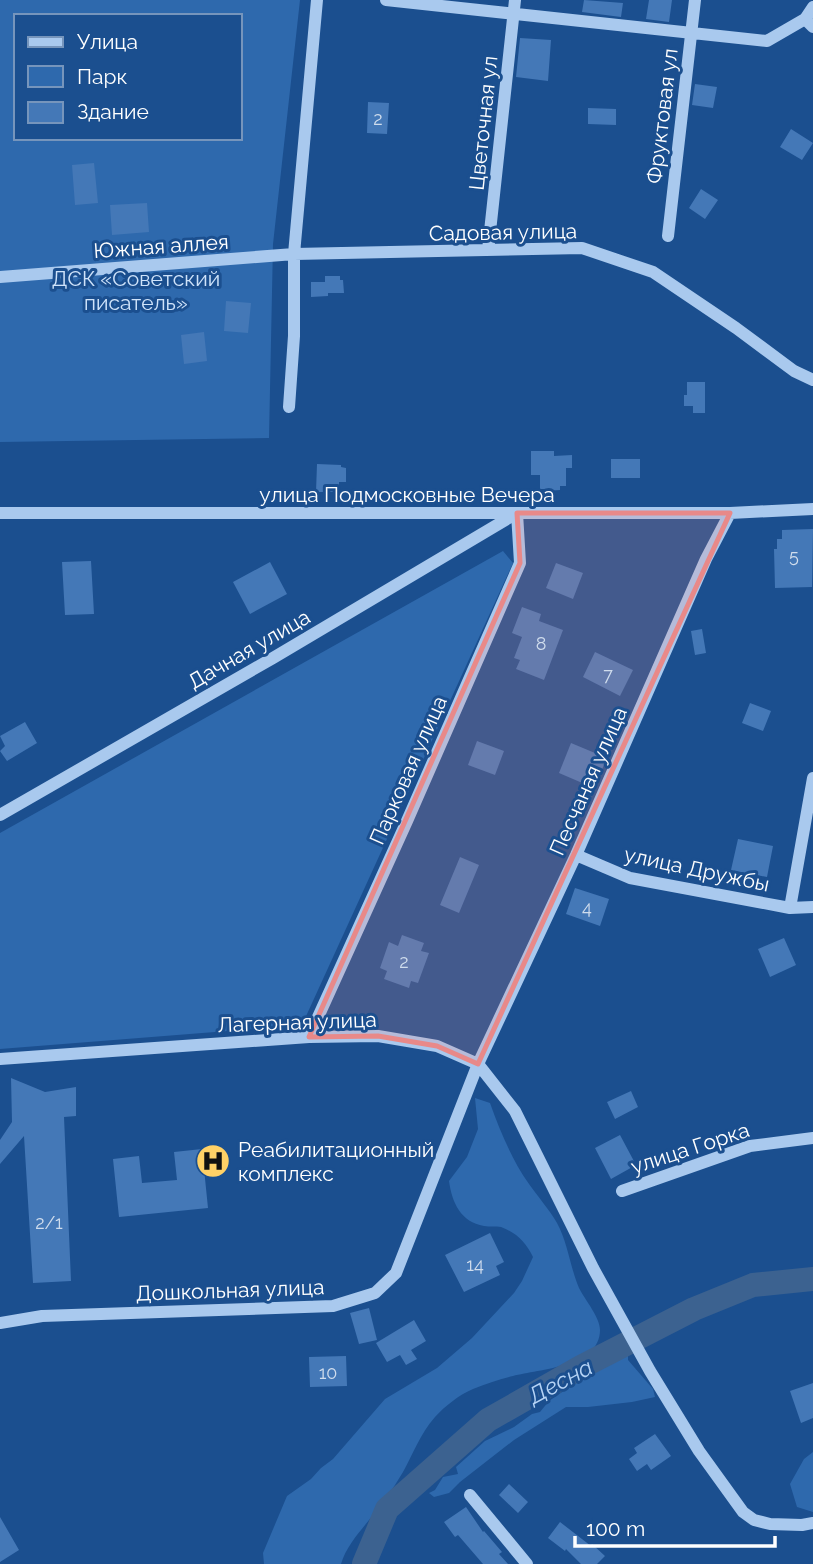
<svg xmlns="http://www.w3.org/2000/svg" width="813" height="1564" viewBox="0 0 813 1564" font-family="Raleway,sans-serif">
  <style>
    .green { fill: #2e69ad; fill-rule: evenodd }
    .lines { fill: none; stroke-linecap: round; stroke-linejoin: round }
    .river { stroke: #3c6290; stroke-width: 24 }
    .building { fill: #4478b7 }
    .minor { stroke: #a9c9ee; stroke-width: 12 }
    .marked { fill: #e88989; fill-opacity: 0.2; stroke: #e88989; stroke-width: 5; stroke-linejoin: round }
    .labels { text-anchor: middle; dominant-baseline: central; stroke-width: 6; stroke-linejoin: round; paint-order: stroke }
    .number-label { font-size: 18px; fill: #d0dded }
    .street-label { font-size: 21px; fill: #fff; stroke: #1b4f8f }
    .park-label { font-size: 21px; fill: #cfe3fa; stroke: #1b4f8f }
    .poi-label { font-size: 21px; fill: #fff; stroke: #1b4f8f; text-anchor: start }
    .water-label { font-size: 23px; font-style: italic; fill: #b5d3f5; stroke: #1b4f8f }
  </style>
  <rect width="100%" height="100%" fill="#1b4f8f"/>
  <!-- green -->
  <path class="green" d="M0,0H300L273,244L269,438L0,442ZM16,16H240V138H16Z
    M503,551L513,563L302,1025L0,1049V833Z
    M475,1098L490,1103C500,1131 512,1160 529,1184C538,1197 549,1209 557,1223C568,1243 570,1267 579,1288C585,1300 600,1317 600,1330C600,1367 539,1369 513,1376C500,1379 486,1384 473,1389C459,1395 445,1406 435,1417C420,1434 413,1454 403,1472C393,1489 382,1505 369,1520C358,1534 346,1547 341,1564H264L263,1553L287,1496L311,1479L321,1468L333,1459L385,1399L437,1368L472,1338L514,1293L522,1281L533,1257C526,1243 517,1233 501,1227C496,1226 490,1227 484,1226C461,1222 452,1203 449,1181L467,1157L478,1129Z
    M628,1355V1360L653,1389L655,1397L632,1402L588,1407H566L514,1440L460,1482L449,1493L434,1497L429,1493L435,1490L443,1477L458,1474L456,1467L485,1441L514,1427L532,1414L540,1412L549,1401L568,1388L579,1377L585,1373L621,1359Z
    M813,1452V1512L797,1507L790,1484L804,1459Z"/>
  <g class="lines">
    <!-- river -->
    <path class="river" d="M364,1564L387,1509L488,1420L581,1367L694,1309L753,1285L813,1279"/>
  </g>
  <!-- building -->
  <path class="building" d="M584,0L623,3L621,17L582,12Z
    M649,0H672L669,22L646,19Z
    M520,38L551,40L548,81L516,77Z
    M695,84L717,87L713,108L692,105Z
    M368,102L389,103L387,134L367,133Z
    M588,108L616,109V125L588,124Z
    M791,129L813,143L802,160L780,147Z
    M94,163L98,203L75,205L72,165Z
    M701,189L718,200L705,219L689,208Z
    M147,203L149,232L112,235L110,205Z
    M325,276H340V280H343L344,293H328V296L311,297V282H325Z
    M226,301L251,303L248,333L224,331Z
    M204,332L207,361L184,364L181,335Z
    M687,382H705V413H693V406H684V395H687Z
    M531,451H554V456L572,455V468H566V486H560V490L545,491V489H540V475H531Z
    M611,459H640V478H611Z
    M317,464L341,465V467L346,468V482H339V492H316Z
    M813,529L812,587L775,588L774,549H777V539H782V530Z
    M91,561L94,614L65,615L62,562Z
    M270,562L287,594L250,614L233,582Z
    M556,563L583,573L573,599L546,588Z
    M522,607L541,614L539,621L563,630L544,680L516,669L520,660L514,658L522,637L512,633Z
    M702,629L706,653L695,655L691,631Z
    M595,652L633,670L620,696L583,677Z
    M750,703L771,711L763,731L742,723Z
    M25,722L37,743L7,761L0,751L5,746L0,736Z
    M477,741L504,751L495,775L468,765Z
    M571,743L607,758L594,788L559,773Z
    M738,839L773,846L767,877L731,870Z
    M460,857L479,865L459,913L440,905Z
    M575,888L609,899L600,926L566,914Z
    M402,935L424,943L421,951L429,953L418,983L411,981L409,988L384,979L387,971L380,968L389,942L398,946Z
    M784,938L796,965L770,977L758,949Z
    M11,1078L45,1092L76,1087V1116L64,1117L71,1281L33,1283L24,1136L0,1164V1140L12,1122Z
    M631,1091L638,1107L615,1119L607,1102Z
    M620,1135L636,1165L611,1179L595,1148Z
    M202,1149L208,1208L119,1217L113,1159L139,1156L142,1183L177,1180L174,1152Z
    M490,1233L504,1262L496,1266L500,1275L464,1292L445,1255Z
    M369,1308L377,1340L359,1344L350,1313Z
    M414,1320L426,1341L411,1350L417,1359L406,1365L400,1355L387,1362L376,1343Z
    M346,1356L347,1386L310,1387L309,1357Z
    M813,1383V1418L801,1423L790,1391Z
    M655,1434L671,1456L651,1470L647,1464L637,1471L629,1459L637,1453L634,1448Z
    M509,1484L528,1502L518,1513L499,1495Z
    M466,1507L483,1532L484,1531L502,1552L499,1554L508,1564H483L458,1535L455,1537L444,1522Z
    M0,1517L19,1550L0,1562Z
    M560,1522L591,1546L592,1544L605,1556L597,1564H581L566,1549L565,1551L548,1538Z"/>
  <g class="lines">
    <!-- minor -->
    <path class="minor" d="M386,0L767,41L805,19
      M813,7L805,19L813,27
      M668,236L695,0
      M488,250L515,0
      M0,277L294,254L582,248L653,272L736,328L794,371L813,380
      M289,407L294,336V254L317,0
      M0,513H730L813,509
      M0,815L273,658L517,513L520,563L407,821L309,1037
      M576,855L630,878L790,908L813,907
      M790,908L813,778
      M0,1059L309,1037L378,1036L437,1046L478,1064L515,1111L593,1268L650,1371L699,1451L743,1512L754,1520L770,1524L802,1525L813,1523
      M622,1191L750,1146L813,1138
      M0,1323L42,1316L333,1306L375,1293L396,1273L478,1064L576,855L706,559L730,513
      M470,1495L527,1564"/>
  </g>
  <!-- marked area -->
  <path class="marked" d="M517,513H730L478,1064L437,1046L378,1036L309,1037L520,563Z"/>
  <!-- icons -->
  <defs>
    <g id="hospital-disc" transform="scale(1.75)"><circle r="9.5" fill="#ffd166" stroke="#1b4f8f"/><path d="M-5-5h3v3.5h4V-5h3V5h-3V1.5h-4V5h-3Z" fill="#111"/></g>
  </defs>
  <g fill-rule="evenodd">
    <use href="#hospital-disc" x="213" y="1161"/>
  </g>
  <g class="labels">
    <!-- number labels -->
    <g class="number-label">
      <text x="378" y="118">2</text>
      <text x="794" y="555">5</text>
      <text x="541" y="643">8</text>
      <text x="608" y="674">7</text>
      <text x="587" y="907">4</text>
      <text x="404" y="961">2</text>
      <text x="49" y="1222">2/1</text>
      <text x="475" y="1264">14</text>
      <text x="328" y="1372">10</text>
    </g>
    <!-- street labels -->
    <g class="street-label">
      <text transform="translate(662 116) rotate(-83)">Фруктовая ул</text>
      <text transform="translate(483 123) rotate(-84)">Цветочная ул</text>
      <text transform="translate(503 232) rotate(-1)">Садовая улица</text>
      <text transform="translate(161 246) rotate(-4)">Южная аллея</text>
      <text x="407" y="494">улица Подмосковные Вечера</text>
      <text transform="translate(249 649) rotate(-30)">Дачная улица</text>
      <text transform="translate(408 770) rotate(-66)">Парковая улица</text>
      <text transform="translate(588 781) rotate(-66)">Песчаная улица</text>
      <text transform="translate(697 869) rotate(12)">улица Дружбы</text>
      <text transform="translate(297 1022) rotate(-2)">Лагерная улица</text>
      <text transform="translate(690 1148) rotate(-18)">улица Горка</text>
      <text transform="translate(230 1290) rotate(-2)">Дошкольная улица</text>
    </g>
    <!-- park labels -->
    <g class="park-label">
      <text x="136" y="278">ДСК «Советский<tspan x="136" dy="24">писатель»</tspan></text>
    </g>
    <!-- poi labels -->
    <g class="poi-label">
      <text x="238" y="1149">Реабилитационный<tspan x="238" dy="24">комплекс</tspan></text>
    </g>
    <!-- water labels -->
    <g class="water-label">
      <text transform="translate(560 1381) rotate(-28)">Десна</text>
    </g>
  </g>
  <!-- legend -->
  <rect x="14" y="14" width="228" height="126" fill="#1b4f8f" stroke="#7695bc" stroke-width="2"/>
  <rect x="28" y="37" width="35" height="10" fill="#a9c9ee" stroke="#7695bc" stroke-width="2"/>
  <text x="77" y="49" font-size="21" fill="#ffffff">Улица</text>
  <rect x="28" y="66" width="35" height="21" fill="#2e69ad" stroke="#7695bc" stroke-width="2"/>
  <text x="77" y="84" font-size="21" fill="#ffffff">Парк</text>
  <rect x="28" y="102" width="35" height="21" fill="#4478b7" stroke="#7695bc" stroke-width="2"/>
  <text x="77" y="119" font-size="21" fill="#ffffff">Здание</text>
  <!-- scale -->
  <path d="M575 1536v10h200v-10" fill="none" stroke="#ffffff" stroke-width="3.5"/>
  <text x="586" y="1536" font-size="21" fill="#ffffff" stroke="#1b4f8f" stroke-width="5" paint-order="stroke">100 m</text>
</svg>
